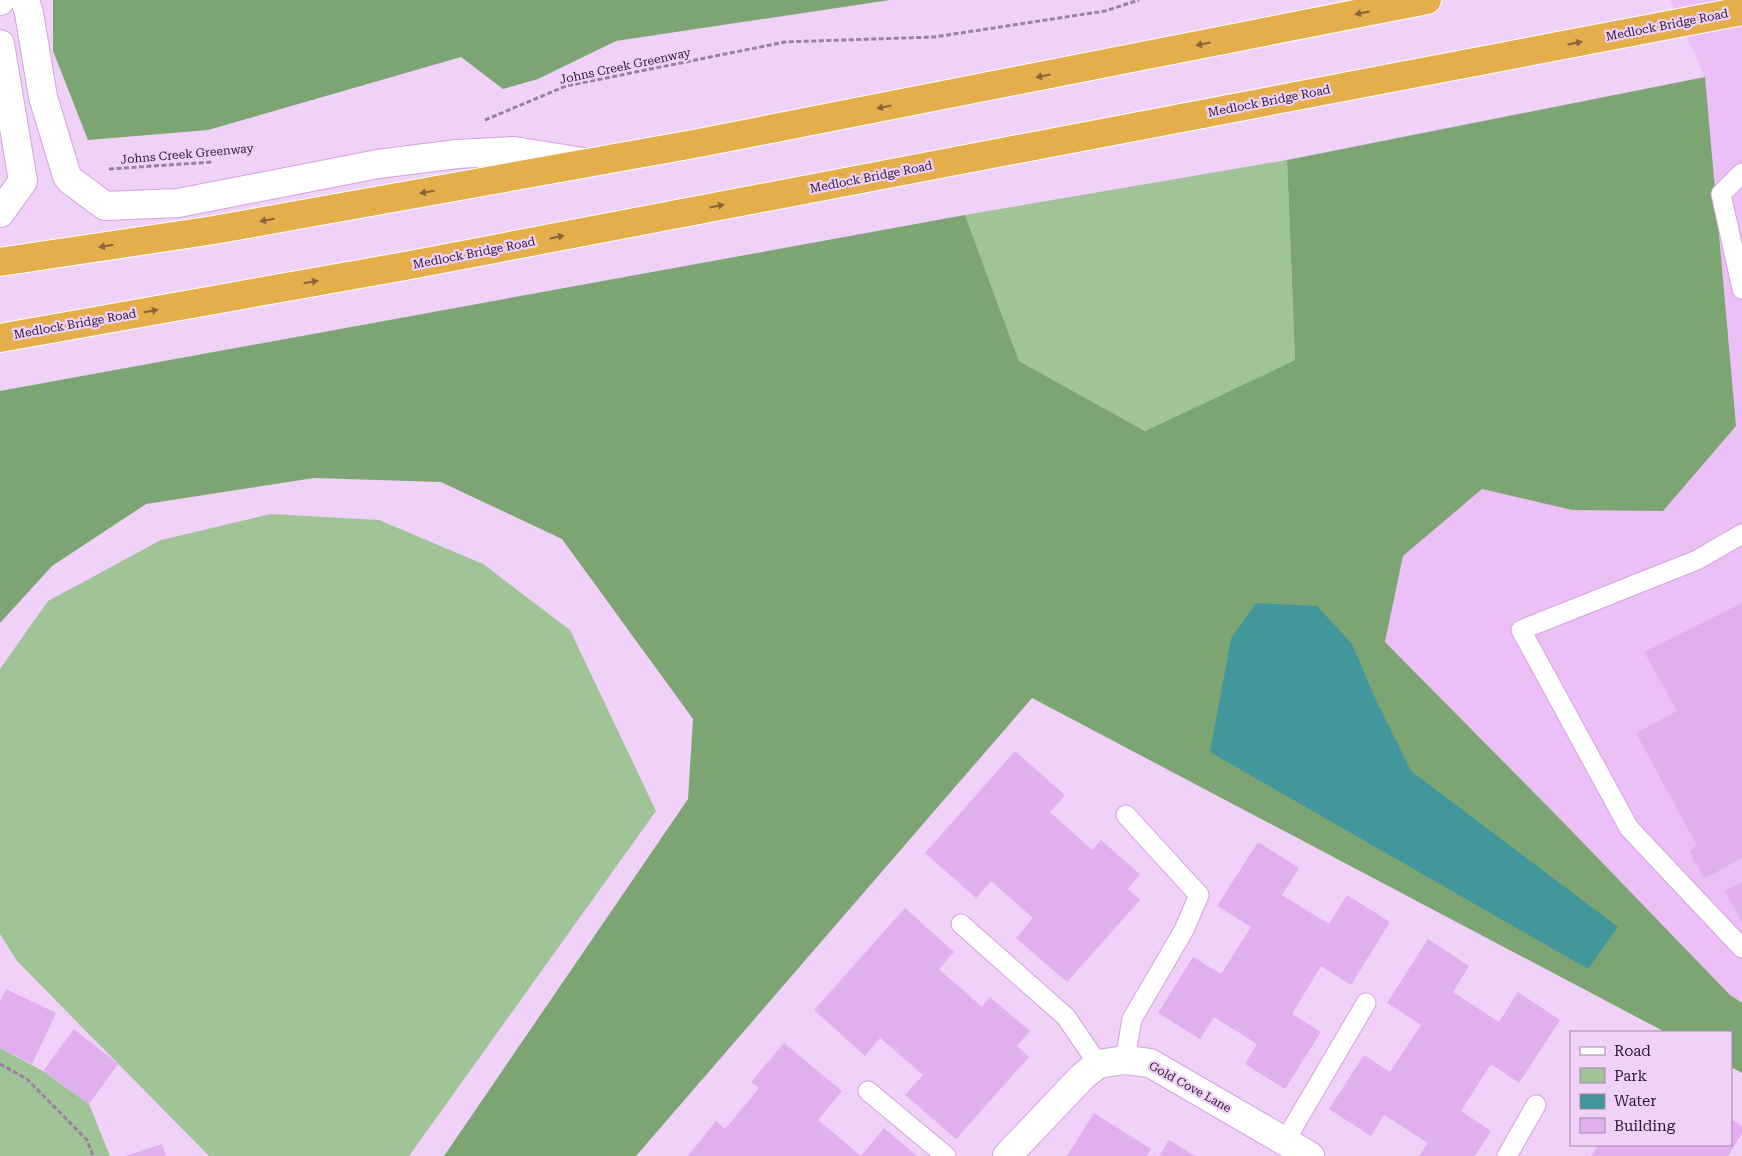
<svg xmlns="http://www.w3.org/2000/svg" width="1742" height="1156" viewBox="0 0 1742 1156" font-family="'Roboto Serif',serif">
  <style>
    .built { fill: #edbff7 }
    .green { fill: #a0c398 }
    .forest { fill: #7da574 }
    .water { fill: #41979c }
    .building { fill: #e2afee }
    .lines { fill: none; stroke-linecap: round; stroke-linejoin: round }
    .lane-casing { stroke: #d4a2e0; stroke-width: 21 }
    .street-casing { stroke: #d4a2e0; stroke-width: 30 }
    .highway-casing { stroke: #fff; stroke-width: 30 }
    .path { stroke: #9a80a0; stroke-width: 3; stroke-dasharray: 5 2.5; stroke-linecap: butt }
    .lane { stroke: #fff; stroke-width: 19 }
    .street { stroke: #fff; stroke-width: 28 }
    .highway { stroke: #e4ae4b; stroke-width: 28 }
    .oneway { fill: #89643e }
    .labels { text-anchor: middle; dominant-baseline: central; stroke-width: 4.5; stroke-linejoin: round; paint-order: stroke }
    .street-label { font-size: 12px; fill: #2e1a32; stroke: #f0d1f7 }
  </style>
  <rect width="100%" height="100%" fill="#f0d1f7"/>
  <!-- built -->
  <path class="built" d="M1670,0H1742V1003L1730,995L1563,822L1385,642L1403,556L1482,489L1572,510L1705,77Z"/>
  <!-- green -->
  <path class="green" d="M1287,160L1295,360L1145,431L1019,361L965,215Z
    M271,514L379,520L483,564L570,630L656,811L409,1156H209L17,961L0,934V669L48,601L161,540Z
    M0,1048L43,1071L89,1104L110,1156H0Z"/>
  <!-- forest -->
  <path class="forest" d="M53,0H890L616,41L538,79L503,89L461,57L208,130L88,140L53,51Z
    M1705,77L1736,426L1663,511L1572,510L1482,489L1403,556L1385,642L1563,822L1730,995L1742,1003V1073L1731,1067V1032H1665L1032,698L636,1156H444L688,799L693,719L562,539L441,482L314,478L146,504L52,566L0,623V391L965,215L1019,361L1145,431L1295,360L1287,160Z"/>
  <!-- water -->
  <path class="water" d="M1256,603L1317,606L1352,644L1375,698L1411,771L1618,927L1588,969L1210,752L1231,639Z"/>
  <!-- building -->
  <path class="building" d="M1742,603V858L1704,879L1689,851L1697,846L1636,733L1677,711L1644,652Z
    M1015,751L1065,795L1050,812L1092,850L1101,840L1140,874L1128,889L1140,900L1067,982L1016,938L1033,918L991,881L976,898L925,853Z
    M1258,842L1299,868L1282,895L1329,924L1347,895L1390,922L1351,985L1321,966L1292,1014L1321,1032L1285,1089L1245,1064L1257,1044L1214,1017L1200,1039L1158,1013L1193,957L1221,974L1251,927L1217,906Z
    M1742,882V923L1725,891Z
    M905,908L954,952L939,969L982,1007L990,997L1030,1031L1017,1046L1029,1057L956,1139L905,1095L923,1075L880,1038L865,1056L814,1010Z
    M1428,939L1469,966L1453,992L1499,1022L1518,992L1560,1020L1519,1083L1491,1064L1461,1111L1491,1131L1475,1156H1419L1428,1143L1384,1115L1371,1136L1329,1109L1364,1055L1390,1072L1421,1025L1387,1003Z
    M6,989L56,1013L32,1064L0,1048V1001Z
    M74,1029L118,1064L89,1104L43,1071Z
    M784,1043L842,1091L818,1120L861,1156L884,1128L917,1156H688L716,1121L725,1129L759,1088L751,1082Z
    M1094,1113L1151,1149L1147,1156H1067Z
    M1731,1119L1742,1126V1133L1728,1156H1591L1598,1145H1731Z
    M1169,1140L1195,1156H1159Z
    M162,1144L166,1156H125Z"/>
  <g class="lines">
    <!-- lane casing -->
    <g class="lane-casing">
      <path id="lane" d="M1742,173L1721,194L1742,289
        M1742,534L1697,560L1521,630L1629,828L1742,948
        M961,924L1066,1017L1098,1064
        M1125,1060L1132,1019L1184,930L1199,895L1126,815
        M868,1091L946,1156
        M1285,1141L1366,1003
        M1507,1156L1536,1105"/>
    </g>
    <!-- street casing -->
    <g class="street-casing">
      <path id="street" d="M25,0L29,13L43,97L67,176L70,180L105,206L178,203L378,164L457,154L514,151L583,162
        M0,1V0
        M0,44L23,181L0,213
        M1007,1156L1082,1077L1098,1064L1125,1060L1150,1063L1310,1156"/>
    </g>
    <!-- highway casing -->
    <g class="highway-casing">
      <path id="highway" d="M0,262L214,230L699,143L1427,0
        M0,338L405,266L1742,11"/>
    </g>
    <!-- path -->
    <path class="path" d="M485,120L566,86L785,42L934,37L1105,11L1139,0
      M109,169L212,162
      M0,1064L27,1079L87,1140L93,1156"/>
    <!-- lane -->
    <use href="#lane" class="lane"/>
    <!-- street -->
    <use href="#street" class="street"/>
    <!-- highway -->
    <use href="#highway" class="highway"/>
  </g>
  <!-- one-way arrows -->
  <defs><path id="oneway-solid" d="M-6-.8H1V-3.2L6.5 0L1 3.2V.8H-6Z" transform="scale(1.25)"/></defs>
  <g class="oneway">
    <use href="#oneway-solid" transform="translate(1362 13) rotate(169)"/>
    <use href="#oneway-solid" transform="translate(1575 43) rotate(-11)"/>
    <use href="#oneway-solid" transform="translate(1203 44) rotate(169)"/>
    <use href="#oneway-solid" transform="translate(1043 76) rotate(169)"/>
    <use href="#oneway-solid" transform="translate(884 107) rotate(169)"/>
    <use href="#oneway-solid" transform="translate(427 192) rotate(170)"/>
    <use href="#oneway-solid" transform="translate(717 206) rotate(-11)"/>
    <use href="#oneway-solid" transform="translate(267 220) rotate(170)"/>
    <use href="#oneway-solid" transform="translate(557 237) rotate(-11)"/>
    <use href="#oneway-solid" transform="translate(106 246) rotate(171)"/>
    <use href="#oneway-solid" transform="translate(311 282) rotate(-10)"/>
    <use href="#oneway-solid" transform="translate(151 311) rotate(-10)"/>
  </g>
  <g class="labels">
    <!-- street labels -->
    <g class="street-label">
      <text transform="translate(1667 25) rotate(-11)">Medlock Bridge Road</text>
      <text transform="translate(625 66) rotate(-12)">Johns Creek Greenway</text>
      <text transform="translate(1269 101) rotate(-11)">Medlock Bridge Road</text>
      <text transform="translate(187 154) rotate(-5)">Johns Creek Greenway</text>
      <text transform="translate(871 177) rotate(-11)">Medlock Bridge Road</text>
      <text transform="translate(474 253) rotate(-11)">Medlock Bridge Road</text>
      <text transform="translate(75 324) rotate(-10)">Medlock Bridge Road</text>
      <text transform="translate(1190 1087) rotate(29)">Gold Cove Lane</text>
    </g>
  </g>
  <!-- legend -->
  <rect x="1570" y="1031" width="162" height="115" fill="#f0d1f7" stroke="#a288a8"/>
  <rect x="1580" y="1047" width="25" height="8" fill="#ffffff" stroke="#a288a8"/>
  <text x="1614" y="1056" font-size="15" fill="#2e1a32">Road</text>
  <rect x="1580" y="1068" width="25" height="15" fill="#a0c398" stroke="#a288a8"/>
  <text x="1614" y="1081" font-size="15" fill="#2e1a32">Park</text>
  <rect x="1580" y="1094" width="25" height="15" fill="#41979c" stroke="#a288a8"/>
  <text x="1614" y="1106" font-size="15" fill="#2e1a32">Water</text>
  <rect x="1580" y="1118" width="25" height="15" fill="#e2afee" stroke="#a288a8"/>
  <text x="1614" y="1131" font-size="15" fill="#2e1a32">Building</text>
</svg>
